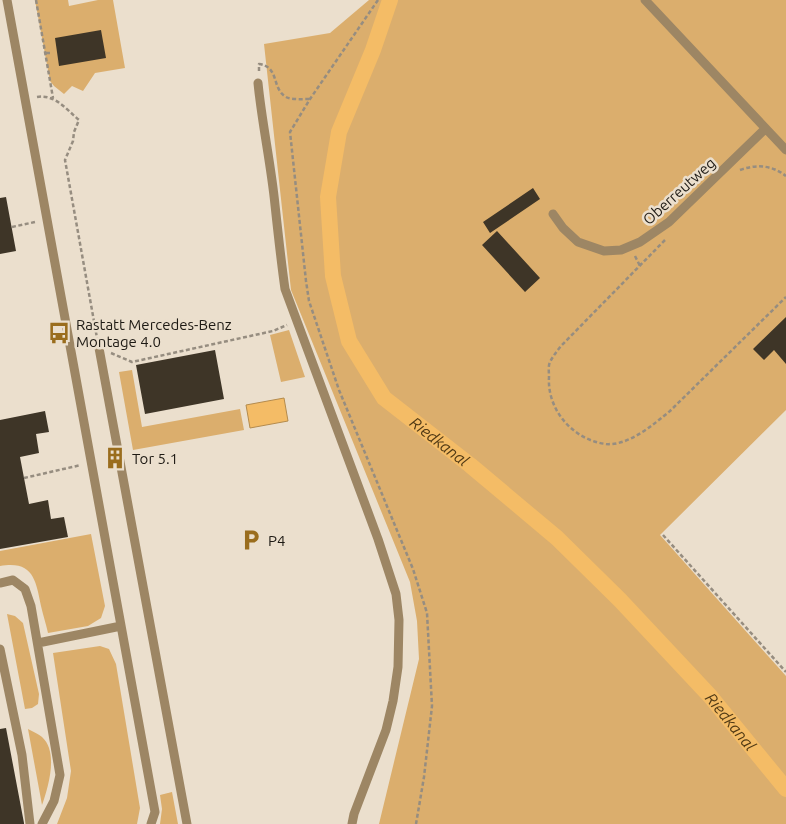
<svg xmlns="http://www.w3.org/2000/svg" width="786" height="824" viewBox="0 0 786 824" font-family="Ubuntu,sans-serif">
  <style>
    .green { fill: #dbae6d }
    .water { fill: #f4bc66; stroke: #b48b4d }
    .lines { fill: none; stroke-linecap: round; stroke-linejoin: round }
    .canal { stroke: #f4bc66; stroke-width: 16 }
    .building { fill: #3e3527 }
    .path { stroke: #968d80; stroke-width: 2.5; stroke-dasharray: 4 2.5; stroke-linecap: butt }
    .service { stroke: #9d8664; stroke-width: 9 }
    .labels { text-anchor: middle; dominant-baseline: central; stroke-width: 5; stroke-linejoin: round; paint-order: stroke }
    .street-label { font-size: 15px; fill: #1e1a14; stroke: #ebdfcd }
    .poi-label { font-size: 15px; fill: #1e1a14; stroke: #ebdfcd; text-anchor: start }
    .water-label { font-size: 16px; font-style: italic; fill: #513a15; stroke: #ebdfcd }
  </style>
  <rect width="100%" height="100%" fill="#ebdfcd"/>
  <!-- green -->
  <path class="green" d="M35,0H68L69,6L98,0H113L125,68L95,73L83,91L72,86L64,94L54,86L50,81Z
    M369,0H786V410L660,535L786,676V824H379L419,659L417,621L410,582L291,290L264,44L330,33Z
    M289,330L305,377L281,382L270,335Z
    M132,370L142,427L240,409L244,430L133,450L119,372Z
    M91,534L105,606L101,618L88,626L48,633C46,624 43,615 41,606C36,580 33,560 0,566V551Z
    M7,614L15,616L23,623L39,694L38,704L32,708L25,709Z
    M100,646L109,649L116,664L140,808L137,824H57L67,798L71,771L53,653Z
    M28,729C33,732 39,734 42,737C59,752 48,788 42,805Z
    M172,792L178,824H160L162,809L160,795Z"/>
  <!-- water -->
  <path class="water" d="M284,398L288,421L250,428L246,405Z"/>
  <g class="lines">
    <!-- canal -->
    <path class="canal" id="s1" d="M390,0L373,50L339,132L328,197L333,276L349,341L384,398L470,465L557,538L620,600L710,696L786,789"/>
  </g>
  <!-- building -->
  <path class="building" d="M101,30L106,58L59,66L55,38Z
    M533,188L540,199L490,233L483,222Z
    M6,197L16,251L0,254V198Z
    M497,231L540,278L525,292L482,245Z
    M786,317V364L774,350L764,360L753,349Z
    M215,350L224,399L145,414L136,365Z
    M45,411L49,432L36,434L39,453L20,457L24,478L29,504L48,500L51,519L64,517L68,537L0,549V420Z
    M6,728L24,823V824H0V729Z"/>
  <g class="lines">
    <!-- path -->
    <path class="path" d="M36,0L53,98
      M378,0L310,99L290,132L306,281L309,301L339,390L413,569L427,613L432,706L424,777L416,824
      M46,53H51
      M259,71V64C280,67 271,88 286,97C291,100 303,99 310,99
      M37,97C55,94 66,109 79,120L74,132L73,141L65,160L97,338
      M740,170C756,164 772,165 786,176
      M12,227L35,222
      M665,240L561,346C557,351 553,356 550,362C548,366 549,372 549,377C547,410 573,440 606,444C629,446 654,424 670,411L786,297
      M635,256L640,266
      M111,353L132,362L273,331L287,325
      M24,478L81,465
      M663,535L786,672"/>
    <!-- service -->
    <path class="service" d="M7,0L155,812L151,824
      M645,0L786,150
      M258,83C262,124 271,164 275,205C278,233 281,261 285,289L378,539L396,594L399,620L398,667L393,701L386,730L354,814L352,824
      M553,214L563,228L578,242L604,251L621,250L640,242L669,222L765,129
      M99,348L187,824
      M0,583L13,580L25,589L31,606L60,775L54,801L42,824
      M38,643L121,626
      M0,649L22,755L30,824"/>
  </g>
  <!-- icons -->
  <defs>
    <g id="bus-bare" transform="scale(1.725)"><path d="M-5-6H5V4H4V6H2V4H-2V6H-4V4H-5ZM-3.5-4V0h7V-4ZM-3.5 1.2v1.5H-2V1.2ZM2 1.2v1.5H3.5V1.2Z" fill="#9a6d1d" stroke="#ebdfcd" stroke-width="2.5" paint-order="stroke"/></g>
    <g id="building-bare" transform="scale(1.725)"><path d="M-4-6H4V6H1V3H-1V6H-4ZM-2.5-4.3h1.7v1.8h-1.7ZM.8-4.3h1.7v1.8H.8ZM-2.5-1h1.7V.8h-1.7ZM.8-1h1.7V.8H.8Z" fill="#9a6d1d" stroke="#ebdfcd" stroke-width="2.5" paint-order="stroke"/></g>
    <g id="parking-bare" transform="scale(1.725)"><path d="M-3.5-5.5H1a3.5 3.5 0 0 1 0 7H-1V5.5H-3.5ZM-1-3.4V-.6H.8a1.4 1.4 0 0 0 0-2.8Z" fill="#9a6d1d" stroke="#ebdfcd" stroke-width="2.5" paint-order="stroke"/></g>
  </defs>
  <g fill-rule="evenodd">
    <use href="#bus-bare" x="59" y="333"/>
    <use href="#building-bare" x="115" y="458"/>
    <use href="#parking-bare" x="251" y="540"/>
  </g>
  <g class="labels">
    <!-- street labels -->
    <g class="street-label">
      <text transform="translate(679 191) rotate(-42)">Oberreutweg</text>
    </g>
    <!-- poi labels -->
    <g class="poi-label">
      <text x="76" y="324">Rastatt Mercedes-Benz<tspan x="76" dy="17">Montage 4.0</tspan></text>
      <text x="132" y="458">Tor 5.1</text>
      <text x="268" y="540">P4</text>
    </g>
    <!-- water labels -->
    <g class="water-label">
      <text stroke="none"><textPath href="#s1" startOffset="491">Riedkanal</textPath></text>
      <text stroke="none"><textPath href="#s1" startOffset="896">Riedkanal</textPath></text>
    </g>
  </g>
</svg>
